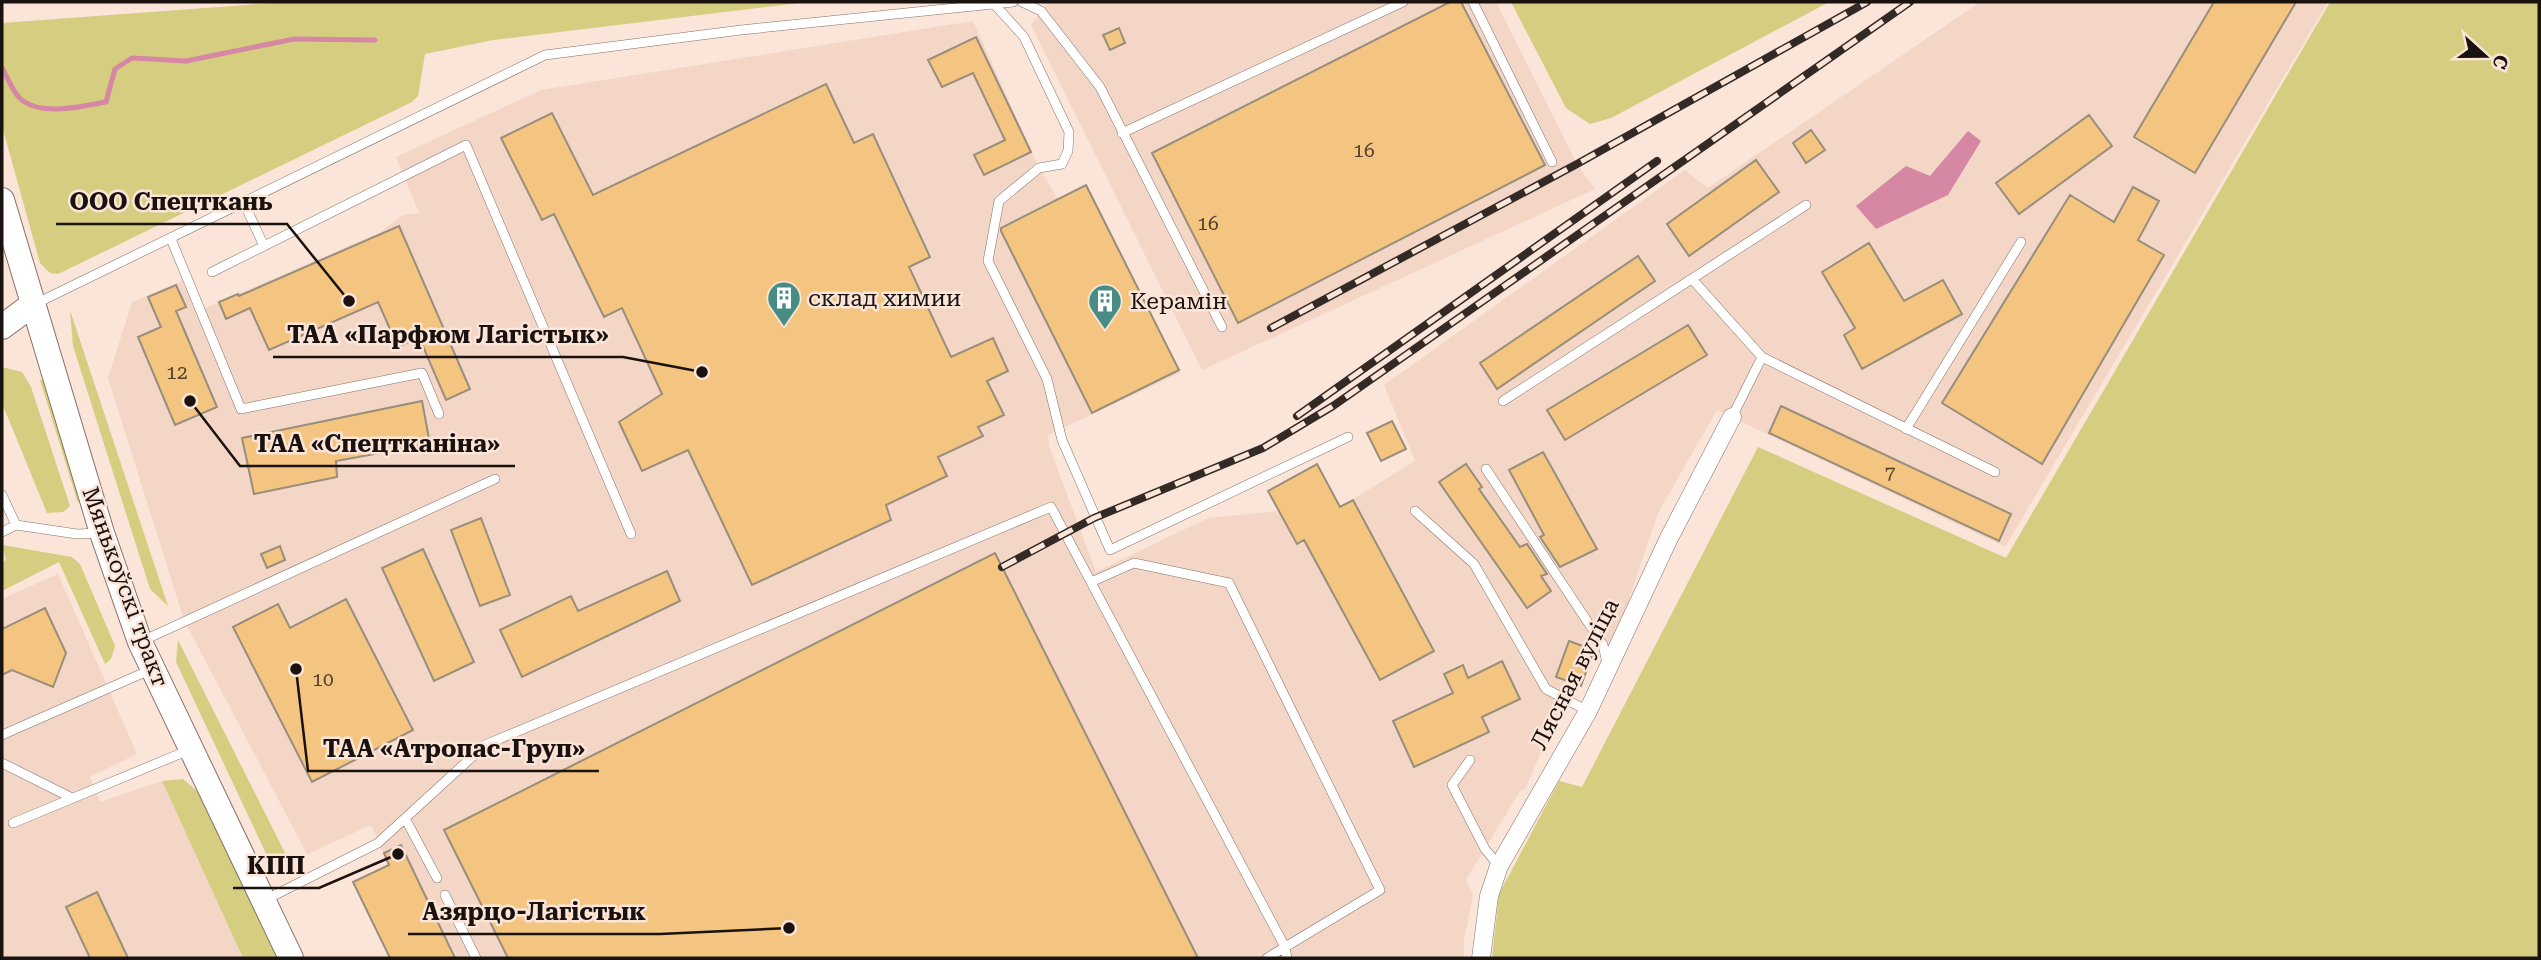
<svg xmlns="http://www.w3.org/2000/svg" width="2541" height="960" viewBox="0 0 2541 960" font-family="'Roboto Serif',serif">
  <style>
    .built { fill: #f3d6c6 }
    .green { fill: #d5cd7f }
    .water { fill: #d687a4 }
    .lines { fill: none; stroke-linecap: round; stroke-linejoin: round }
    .stream { stroke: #d687a4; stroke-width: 5 }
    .building { fill: #f3c580; stroke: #998d7b; stroke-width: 2 }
    .lane-casing { stroke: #857166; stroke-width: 10 }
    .street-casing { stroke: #857166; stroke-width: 19 }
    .secondary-casing { stroke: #857166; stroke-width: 26 }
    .lane { stroke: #fff; stroke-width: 9 }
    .street { stroke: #fff; stroke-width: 18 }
    .secondary { stroke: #fff; stroke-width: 24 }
    .rail-casing { stroke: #332a25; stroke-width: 8 }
    .rail { stroke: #fbe4d8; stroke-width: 5; stroke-dasharray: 16; stroke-linecap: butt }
    .labels { text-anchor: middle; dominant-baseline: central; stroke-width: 5; stroke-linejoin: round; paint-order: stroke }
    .number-label { font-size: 19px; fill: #503f2a }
    .poi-label { font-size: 23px; fill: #19120e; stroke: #fbe4d8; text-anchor: start }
    .street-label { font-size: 23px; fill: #19120e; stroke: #fbe4d8 }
    .leader { fill: none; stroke: #19120e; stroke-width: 2.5 }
    .callout-dot { fill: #19120e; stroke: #fbe4d8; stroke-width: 2.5 }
    .callout-label { font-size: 24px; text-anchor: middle; font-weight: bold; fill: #19120e; stroke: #fbe4d8; stroke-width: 5; stroke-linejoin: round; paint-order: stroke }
  </style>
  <rect width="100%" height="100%" fill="#fbe4d8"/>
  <!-- built -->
  <path class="built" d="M1048,2H1496L1577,164L1595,189L1202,370L1031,25Z
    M1980,2H2328L2005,547L1717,410L1658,513L1612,649L1595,642L1581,686L1571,683L1525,789L1520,791L1466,880L1473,895L1464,940V958H390L353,882L389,865L371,825L307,854L184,620L108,378L132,302L182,281L196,312L379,233L403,215L419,213L396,157L541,90L973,21L1039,168L1058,199L1086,185L1180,373L1048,435L1049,446L1096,572L1208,518L1278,511L1297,544L1326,512L1350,501L1415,461L1384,385L1685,170L1708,188Z
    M58,574L137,754L90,777L100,802L162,781L243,958H2V599Z"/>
  <!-- green -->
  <path class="green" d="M286,2H808L493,40L425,54L418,96L412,102L58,274L50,273L40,263L2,126V23Z
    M1511,2H1829L1611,118L1590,124L1566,108Z
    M2330,2H2539V958H1492L1499,894L1559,781L1582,787L1758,447L2006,558Z
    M70,310L168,606L150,589L73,346Z
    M2,367L22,372L31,387L70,506L63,512L47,513L2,403Z
    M45,378L80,499L78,503L40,380Z
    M2,545L72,557L80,564L115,646L111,659L105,664L59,562L2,591V563L6,560Z
    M178,640L293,869L292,870L279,869L270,862L176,662Z
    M183,779L197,791L279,958H243L162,781Z"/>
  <!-- water -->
  <path class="water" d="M1968,131L1981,141L1948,195L1876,229L1856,206L1906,166L1930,176Z"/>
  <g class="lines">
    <!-- stream -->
    <path class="stream" d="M2,68C8,78 14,95 23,101C45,116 82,106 106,102L115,69L132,58L186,61L294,39L375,40"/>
  </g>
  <!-- building -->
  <path class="building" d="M1450,2H1461L1545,165L1238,323L1152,153Z
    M2214,2H2296L2195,173L2134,137Z
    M1119,28L1125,43L1110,50L1103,35Z
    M976,37L1031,152L984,175L974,155L1005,140L973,73L942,87L928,60Z
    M826,84L854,143L873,134L930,257L909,267L951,357L993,338L1008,371L987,381L1004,415L978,427L983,436L938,457L947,476L886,505L891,520L752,585L688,450L642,471L619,422L662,394L622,308L604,317L554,214L542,220L501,138L552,113L593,195Z
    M2089,115L2112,146L2019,214L1996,183Z
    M1811,130L1825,150L1806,163L1793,143Z
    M1756,160L1779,192L1689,256L1667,224Z
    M1086,185L1179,370L1092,413L1001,231V228Z
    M2133,187L2159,201L2138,240L2164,255L2042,464L1942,403L2070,195L2114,222Z
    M399,226L470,389L446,400L419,337L398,347L378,302L269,350L250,308L226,319L219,302L238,294L239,296Z
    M1869,243L1904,301L1943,280L1962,314L1862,369L1844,335L1855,328L1822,272Z
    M1638,256L1655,281L1497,389L1480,363Z
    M176,285L186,307L176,311L217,407L175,425L138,337L161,327L148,297Z
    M1688,325L1707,355L1565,440L1547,410Z
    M422,401L430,444L336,461L337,477L254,494L242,438Z
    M1781,406L2011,514L1999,541L1769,433Z
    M1392,421L1406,449L1381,461L1367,433Z
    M1543,452L1597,549L1560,567L1540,537L1544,535L1509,470Z
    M1317,464L1340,507L1353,500L1434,651L1380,680L1304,540L1297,544L1268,491Z
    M1466,464L1482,487L1479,489L1520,547L1527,544L1547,574L1541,576L1551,591L1527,608L1439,482Z
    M481,518L510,595L480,606L451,530Z
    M280,546L285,560L267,568L261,554Z
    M423,549L474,662L434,681L382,568Z
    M995,553L1198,958H508L444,830Z
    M667,571L680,601L522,677L500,630L571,596L578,611Z
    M346,599L413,730L312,782L233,627L278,604L290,628Z
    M45,608L66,653L53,687L12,670L2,675V629Z
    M1569,641L1594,650L1581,686L1556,677Z
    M1502,661L1520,699L1482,717L1489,732L1414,767L1393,721L1453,693L1444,674L1463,665L1468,678Z
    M401,845L455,958H390L353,882L389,865L384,853Z
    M97,892L128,958H90L66,907Z"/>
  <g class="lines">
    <!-- lane casing -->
    <g class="lane-casing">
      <path id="lane" d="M1022,2L1041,11L1100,87L1222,327
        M1473,2L1552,162
        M996,6L1024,37L1069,132L1068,151L1062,164L1039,168L999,201L988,261L1047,379L1062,440L1110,550L1348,437
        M1122,133L1403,2
        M243,201L263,244
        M171,239L241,409L422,373L439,414
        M212,272L466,145L631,534
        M1692,279L1762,357
        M35,304L545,55L741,30L1013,2
        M1503,401L1806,205
        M1732,417L1762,357L1995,472
        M1906,429L2021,242
        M1486,469L1603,645L1607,663
        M2,495L16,525
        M1415,511L1474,564L1546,689L1588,711
        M2,532L16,525L77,534L99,533
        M1091,582L1134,563L1229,583L1380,890L1267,958
        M142,641L495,479
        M2,735L150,670
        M1470,760L1452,785L1485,849L1499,866
        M2,763L72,798
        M406,820L437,878
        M13,823L189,750
        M445,895L476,958
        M265,900L378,843L485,745L1051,507L1285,947L1287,958"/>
    </g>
    <!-- street casing -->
    <g class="street-casing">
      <path id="street" d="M1481,958L1489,896L1499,866L1588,711L1669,538L1732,417"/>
    </g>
    <!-- secondary casing -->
    <g class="secondary-casing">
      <path id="secondary" d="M2,200L102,533L140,642L291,958
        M2,327L33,304"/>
    </g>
    <!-- lane -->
    <use href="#lane" class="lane"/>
    <!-- street -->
    <use href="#street" class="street"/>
    <!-- secondary -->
    <use href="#secondary" class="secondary"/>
    <!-- rail casing -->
    <g class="rail-casing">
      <path id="rail" d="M1271,328L1577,164L1867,2
        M1297,416L1657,161
        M1002,567L1094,518L1263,448L1333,406L1910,2"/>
    </g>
    <!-- rail -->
    <use href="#rail" class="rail"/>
  </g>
  <!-- icons -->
  <defs>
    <g id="building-pin" transform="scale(1.75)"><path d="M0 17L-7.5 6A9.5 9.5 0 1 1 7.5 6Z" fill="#488d84" stroke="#fbe4d8"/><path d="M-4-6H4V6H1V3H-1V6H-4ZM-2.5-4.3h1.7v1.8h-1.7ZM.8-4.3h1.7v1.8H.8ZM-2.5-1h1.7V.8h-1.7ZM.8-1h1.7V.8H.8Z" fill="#fff"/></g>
  </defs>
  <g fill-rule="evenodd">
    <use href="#building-pin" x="784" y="298"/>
    <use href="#building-pin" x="1105" y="301"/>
  </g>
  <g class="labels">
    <!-- number labels -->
    <g class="number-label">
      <text x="1364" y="150">16</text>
      <text x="1208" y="223">16</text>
      <text x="177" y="372">12</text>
      <text x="1890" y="473">7</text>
      <text x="323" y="679">10</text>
    </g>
    <!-- poi labels -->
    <g class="poi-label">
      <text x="808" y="298">склад химии</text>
      <text x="1130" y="301">Керамін</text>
    </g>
    <!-- street labels -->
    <g class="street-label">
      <text transform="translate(125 587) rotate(70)">Мянькоўскі тракт</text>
      <text transform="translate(1575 674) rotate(-63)">Лясная вуліца</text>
    </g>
  </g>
  <!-- callouts -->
  <path class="leader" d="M349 301L287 224H56M702 372L623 357H273M190 401L240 466H515M296 669L308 771H599M398 854L319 888H233M789 928L660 934H408"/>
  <g class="callout-dot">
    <circle cx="349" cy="301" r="7"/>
    <circle cx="702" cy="372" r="7"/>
    <circle cx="190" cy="401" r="7"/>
    <circle cx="296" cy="669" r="7"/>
    <circle cx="398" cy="854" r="7"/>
    <circle cx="789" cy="928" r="7"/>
  </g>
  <g class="callout-label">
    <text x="171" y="210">ООО Спецткань</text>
    <text x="448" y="343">ТАА «Парфюм Лагістык»</text>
    <text x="377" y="452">ТАА «Спецтканіна»</text>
    <text x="454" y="757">ТАА «Атропас-Груп»</text>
    <text x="276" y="874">КПП</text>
    <text x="534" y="920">Азярцо-Лагістык</text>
  </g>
  <!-- border -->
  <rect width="2541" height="960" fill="none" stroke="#19120e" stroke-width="7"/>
  <!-- north arrow -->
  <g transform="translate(2485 56) rotate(111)" stroke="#fbe4d8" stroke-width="5" paint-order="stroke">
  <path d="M0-5L12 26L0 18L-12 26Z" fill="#19120e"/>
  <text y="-10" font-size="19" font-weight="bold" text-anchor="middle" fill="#19120e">С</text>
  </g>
</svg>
